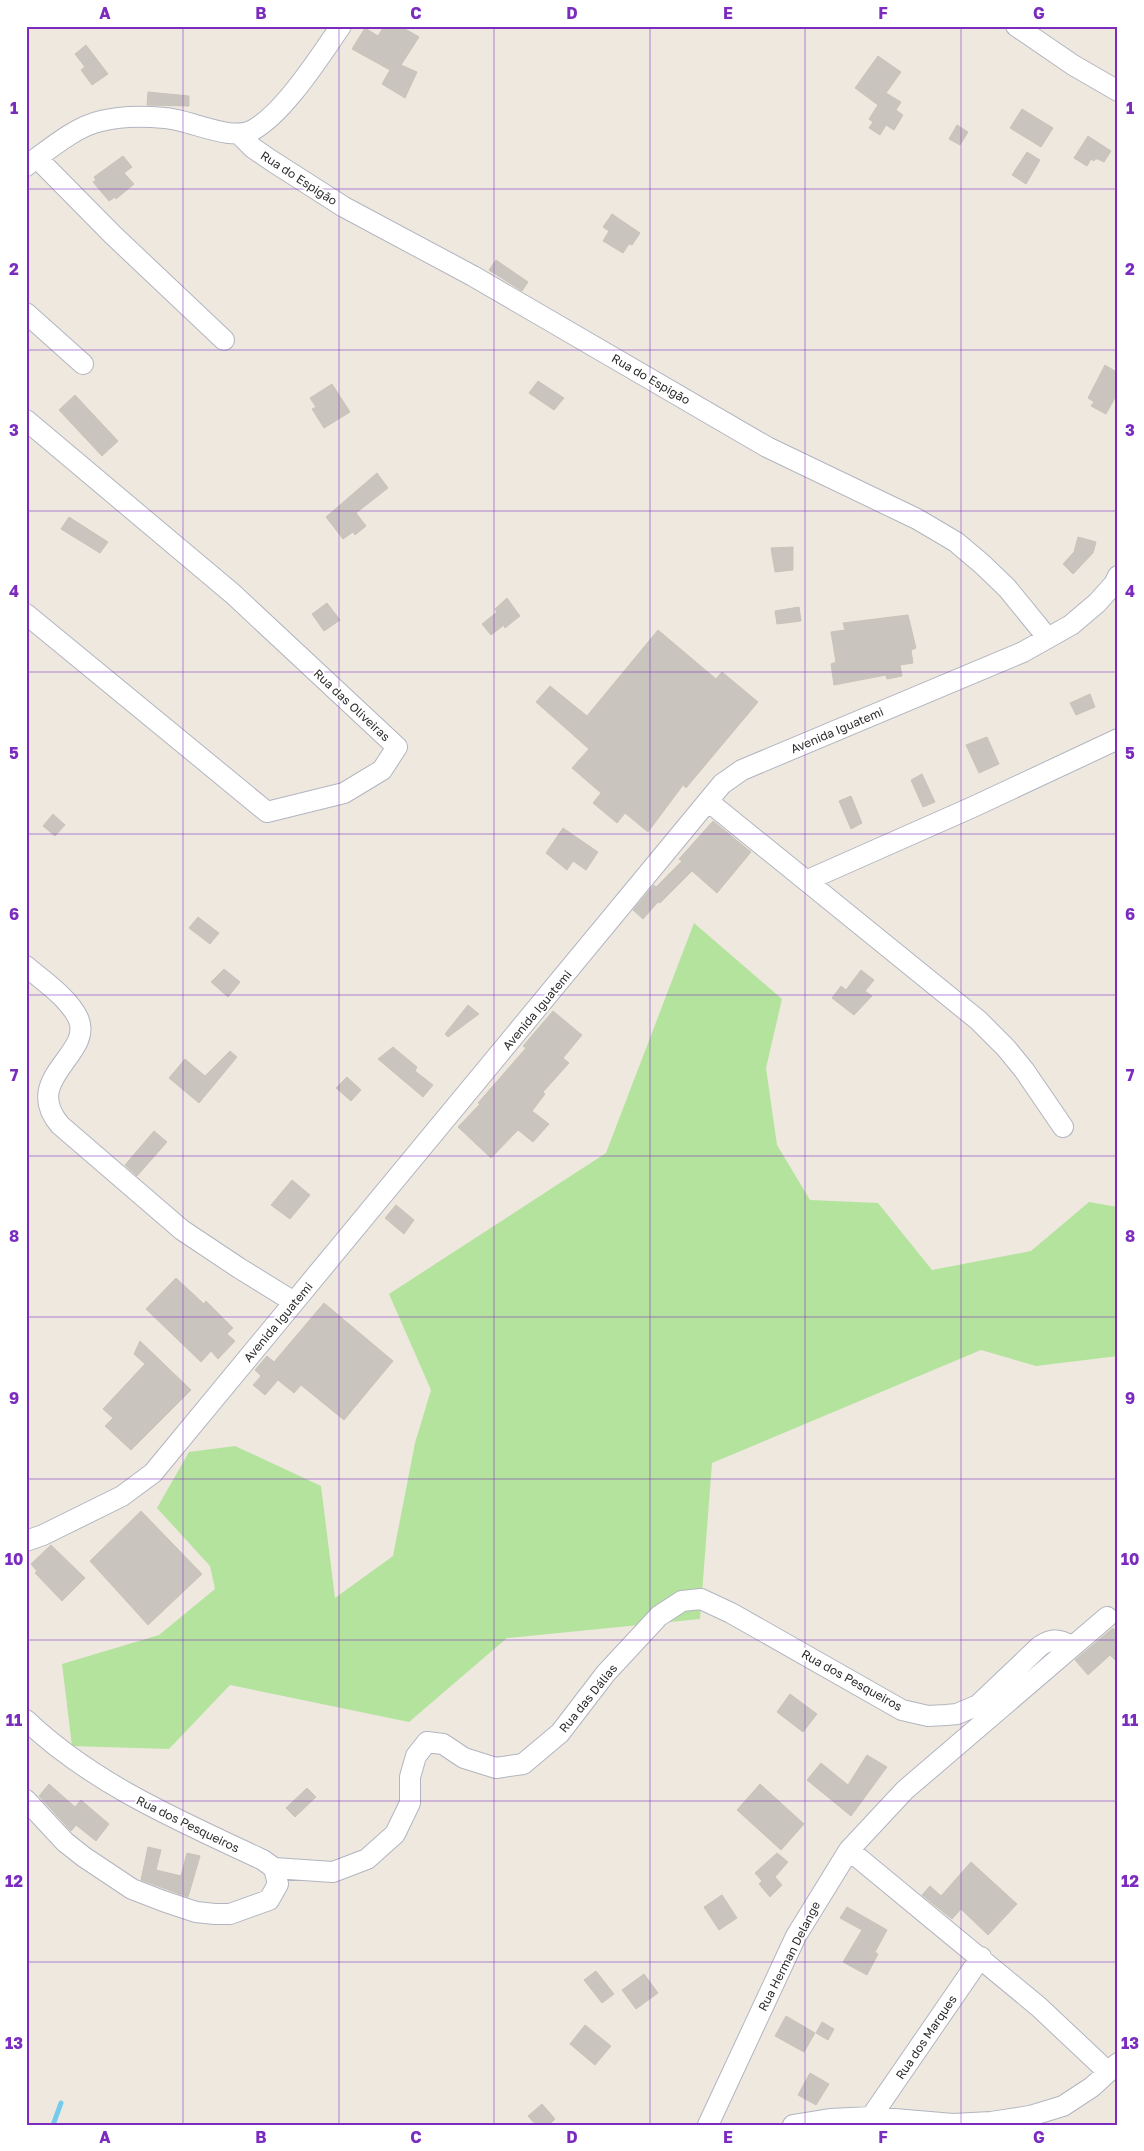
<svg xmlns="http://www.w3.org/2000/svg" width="1144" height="2151" viewBox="0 0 1144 2151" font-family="'Golos Text',sans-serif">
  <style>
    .green { fill: #b3e39d }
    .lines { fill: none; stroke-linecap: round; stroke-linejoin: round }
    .stream { stroke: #74cbed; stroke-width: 5 }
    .building { fill: #c9c5be; stroke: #c9c4b9 }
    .minor-casing { stroke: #b2b5c0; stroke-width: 22 }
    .minor { stroke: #fff; stroke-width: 20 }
    .grid { fill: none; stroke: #7b2cbf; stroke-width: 1; stroke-opacity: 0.55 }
    .labels { text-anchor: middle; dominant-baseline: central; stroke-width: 4; stroke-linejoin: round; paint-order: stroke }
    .street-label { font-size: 12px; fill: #2c2c2c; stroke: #fff }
    .neatline { fill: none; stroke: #7b2cbf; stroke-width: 2 }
    .grid-label { font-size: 16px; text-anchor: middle; font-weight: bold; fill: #7b2cbf }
  </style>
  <rect width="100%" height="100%" fill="#eee8df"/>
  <!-- green -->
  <path class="green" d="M694,923L782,999L766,1068L777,1145L810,1200L878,1203L932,1270L1031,1251L1089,1202L1118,1207V1356L1036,1366L981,1350L712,1463L700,1619L507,1638L409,1722L230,1685L169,1749L72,1746L62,1664L159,1635L215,1589L210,1566L157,1508L189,1452L235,1446L321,1486L335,1598L393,1556L415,1443L431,1390L389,1294L606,1153Z"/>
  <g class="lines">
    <!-- stream -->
    <path class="stream" d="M53,2125L61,2103"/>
  </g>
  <!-- building -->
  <path class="building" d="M384,26H400L419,37L401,65L417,72L405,98L382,84L390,70L352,49L365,28L378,36Z
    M86,45L108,74L92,85L81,70L85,67L75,54Z
    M878,56L901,72L886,93L901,102L896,110L903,115L894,130L886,125L880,135L869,128L873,122L869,119L878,105L855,88Z
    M148,92L189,96V106L147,105Z
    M1022,109L1053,128L1041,147L1010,128Z
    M957,125L968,132L960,145L949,139Z
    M1088,136L1111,151L1104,162L1098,159H1095L1094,161L1091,159L1087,166L1074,158Z
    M1027,152L1040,160L1026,184L1012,175Z
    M123,156L132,167L124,173L134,184L116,199L115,197L109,201L93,182L96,180L94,177Z
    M612,214L640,233L632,245L629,244L623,253L603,241L609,231L603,227Z
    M496,260L528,282L522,291L489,270Z
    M1105,365L1118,373V392L1106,414L1091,406L1094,402L1088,398Z
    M538,381L564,398L554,410L529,393Z
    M332,384L350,412L324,428L312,409L316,407L310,398Z
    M75,395L118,441L102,456L59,410Z
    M377,473L388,488L356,513L366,526L355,535L353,532L343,539L326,517Z
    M69,517L108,542L100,553L61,529Z
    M1078,537L1096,542L1093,553L1073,574L1063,564L1074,552Z
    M793,547V570L775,572L771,548Z
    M507,598L520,616L505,628L504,625L491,635L482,624L497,612L495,609Z
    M327,603L340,620L324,631L312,614Z
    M799,607L801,621L777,624L775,611Z
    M908,615L916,648L911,650L913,663L900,665L902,676L887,679L886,675L834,685L831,664L836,662L831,632L845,630L843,623Z
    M658,630L716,679L722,672L758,702L686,788L683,785L648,832L625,813L617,823L593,803L601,793L572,768L589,749L536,702L550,686L587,716Z
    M1090,694L1095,707L1076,715L1070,703Z
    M987,737L999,764L979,773L966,745Z
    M922,774L935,802L923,807L911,780Z
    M851,796L862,823L851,829L839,801Z
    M53,814L65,825L55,836L43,826Z
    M713,821L751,852L717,893L692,871L660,903L658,902L643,919L633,910L654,885L656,887L682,861L679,859Z
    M563,828L598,852L586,870L573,861L567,870L546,853Z
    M198,917L219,933L210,944L189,928Z
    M224,969L240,982L228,997L211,982Z
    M861,970L874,980L865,991L872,996L854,1015L832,998L841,986L846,990Z
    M468,1005L479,1014L448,1037L445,1034Z
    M553,1011L582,1035L563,1058L569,1063L543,1092L545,1094L532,1111L549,1124L533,1142L518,1130L491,1158L458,1127L480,1104L478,1103L526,1048L523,1046Z
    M393,1047L417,1067L415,1071L433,1085L423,1097L378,1059Z
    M230,1051L237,1057L199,1103L169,1078L185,1059L205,1076Z
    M347,1077L361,1090L351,1101L336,1088Z
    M154,1131L167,1142L137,1176L125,1165Z
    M292,1180L310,1195L290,1219L271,1205Z
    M396,1205L414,1220L404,1234L385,1218Z
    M176,1278L204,1304L206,1301L233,1328L227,1334L235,1341L218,1359L211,1351L201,1362L146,1309Z
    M324,1303L393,1361L344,1420L301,1385L294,1393L278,1380L265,1395L253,1385L261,1376L255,1370L267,1356L274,1362Z
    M140,1341L191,1390L131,1450L105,1426L113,1418L103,1409L145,1364L134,1354Z
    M141,1511L202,1574L148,1625L90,1561Z
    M51,1545L85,1578L62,1601L35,1573L37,1571L31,1564Z
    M1113,1628L1118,1634V1663L1110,1655L1088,1675L1075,1660Z
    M790,1694L817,1714L803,1732L777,1712Z
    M867,1755L887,1767L851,1816L807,1780L821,1763L848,1785Z
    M49,1784L75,1807L81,1800L109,1824L96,1841L76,1825L71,1831L39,1796Z
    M760,1784L804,1824L781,1850L737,1810Z
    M307,1788L316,1797L295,1817L286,1808Z
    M148,1847L161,1850L156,1870L181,1876L187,1853L200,1856L188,1897L141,1880Z
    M777,1853L788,1862L775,1877L782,1885L770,1897L759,1884L762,1881L755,1873Z
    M971,1862L1017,1904L988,1935L961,1909L952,1919L922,1895L930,1886L941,1896Z
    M722,1895L737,1918L719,1930L704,1907Z
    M847,1907L887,1930L875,1952L878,1954L867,1975L843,1962L862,1930L840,1918Z
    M596,1971L614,1994L602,2003L584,1980Z
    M644,1974L658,1993L636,2009L622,1990Z
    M786,2016L815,2033L804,2052L775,2036Z
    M822,2022L834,2029L828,2040L816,2033Z
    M585,2025L611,2046L595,2065L570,2044Z
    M810,2073L829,2084L816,2105L798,2095Z
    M542,2104L555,2119L549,2125H536L528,2116Z"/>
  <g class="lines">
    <!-- minor casing -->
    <g class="minor-casing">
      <path id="minor" d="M1016,26L1073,65L1118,91
        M240,135L253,148L272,161L344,207L473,276L767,447L917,519L956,542L982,564L1007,588L1047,637
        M37,158L113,235L224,340
        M26,166C47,151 76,126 101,121C120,116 145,116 165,118C191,120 231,142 253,130C285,112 320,56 341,26
        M26,313L83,364
        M26,420L233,594L397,747L382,770L344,793L267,812L26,614
        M709,802L978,1020L1006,1048L1024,1070L1063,1127
        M808,880L975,806L1118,739
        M26,966C43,981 68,997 78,1018C95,1054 20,1078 60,1125L182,1230L239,1268L294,1302
        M26,1541L43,1535L122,1496L153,1473L722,784L742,770L1023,652L1071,625L1097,603L1114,584L1118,576
        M26,1720C93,1784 180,1821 263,1860L274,1868L278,1884L269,1900L230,1914H215L196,1912L163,1901L132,1889L84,1857L65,1842L26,1800
        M849,1850L1039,2007L1108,2072
        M274,1868L333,1872L367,1859L395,1834L410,1803V1777L416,1756L427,1742L443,1744L464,1758L496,1768L523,1764L560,1733L606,1673L659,1616L682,1601L701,1599L731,1613L902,1710L928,1716L946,1715L957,1714L978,1705L1040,1646C1053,1638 1059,1639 1072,1646
        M871,2117L981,1957
        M708,2125L796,1936L849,1850L905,1790L1107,1617
        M793,2125L830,2119L871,2117L953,2124L991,2122L1030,2116L1063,2106L1092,2087L1118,2063"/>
    </g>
    <!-- minor -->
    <use href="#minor" class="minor"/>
  </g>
  <!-- grid -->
  <path class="grid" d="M183,26V2125M339,26V2125M494,26V2125M650,26V2125M805,26V2125M961,26V2125M26,189H1118M26,350H1118M26,511H1118M26,672H1118M26,834H1118M26,995H1118M26,1156H1118M26,1317H1118M26,1479H1118M26,1640H1118M26,1801H1118M26,1962H1118"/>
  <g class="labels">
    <!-- street labels -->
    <g class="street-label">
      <text transform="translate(299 178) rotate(33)">Rua do Espigão</text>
      <text transform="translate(651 379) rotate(30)">Rua do Espigão</text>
      <text transform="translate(352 705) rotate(43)">Rua das Oliveiras</text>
      <text transform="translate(837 730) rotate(-23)">Avenida Iguatemi</text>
      <text transform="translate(537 1010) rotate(-50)">Avenida Iguatemi</text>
      <text transform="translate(278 1322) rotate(-50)">Avenida Iguatemi</text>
      <text transform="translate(852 1680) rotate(29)">Rua dos Pesqueiros</text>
      <text transform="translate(588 1698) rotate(-51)">Rua das Dálias</text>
      <text transform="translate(188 1824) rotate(26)">Rua dos Pesqueiros</text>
      <text transform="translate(789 1956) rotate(-63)">Rua Herman Delange</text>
      <text transform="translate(926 2037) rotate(-56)">Rua dos Marques</text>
    </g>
  </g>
  <!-- border -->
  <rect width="1144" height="2151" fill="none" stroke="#ffffff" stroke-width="55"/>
  <rect x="28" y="28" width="1088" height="2096" class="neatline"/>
  <g class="grid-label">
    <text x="105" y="19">A</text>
    <text x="261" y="19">B</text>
    <text x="416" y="19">C</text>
    <text x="572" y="19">D</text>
    <text x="728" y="19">E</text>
    <text x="883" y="19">F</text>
    <text x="1039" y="19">G</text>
    <text x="14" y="114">1</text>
    <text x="1130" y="114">1</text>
    <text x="14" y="275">2</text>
    <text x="1130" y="275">2</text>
    <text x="14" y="436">3</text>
    <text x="1130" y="436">3</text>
    <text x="14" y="597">4</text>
    <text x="1130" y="597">4</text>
    <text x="14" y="759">5</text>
    <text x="1130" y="759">5</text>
    <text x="14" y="920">6</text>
    <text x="1130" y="920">6</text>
    <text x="14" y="1081">7</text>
    <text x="1130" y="1081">7</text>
    <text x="14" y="1242">8</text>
    <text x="1130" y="1242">8</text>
    <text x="14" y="1404">9</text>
    <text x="1130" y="1404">9</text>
    <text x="14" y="1565">10</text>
    <text x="1130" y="1565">10</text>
    <text x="14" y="1726">11</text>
    <text x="1130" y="1726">11</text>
    <text x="14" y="1887">12</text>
    <text x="1130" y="1887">12</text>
    <text x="14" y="2049">13</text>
    <text x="1130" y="2049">13</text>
    <text x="105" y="2143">A</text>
    <text x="261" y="2143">B</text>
    <text x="416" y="2143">C</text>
    <text x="572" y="2143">D</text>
    <text x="728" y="2143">E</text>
    <text x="883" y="2143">F</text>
    <text x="1039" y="2143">G</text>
  </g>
</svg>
